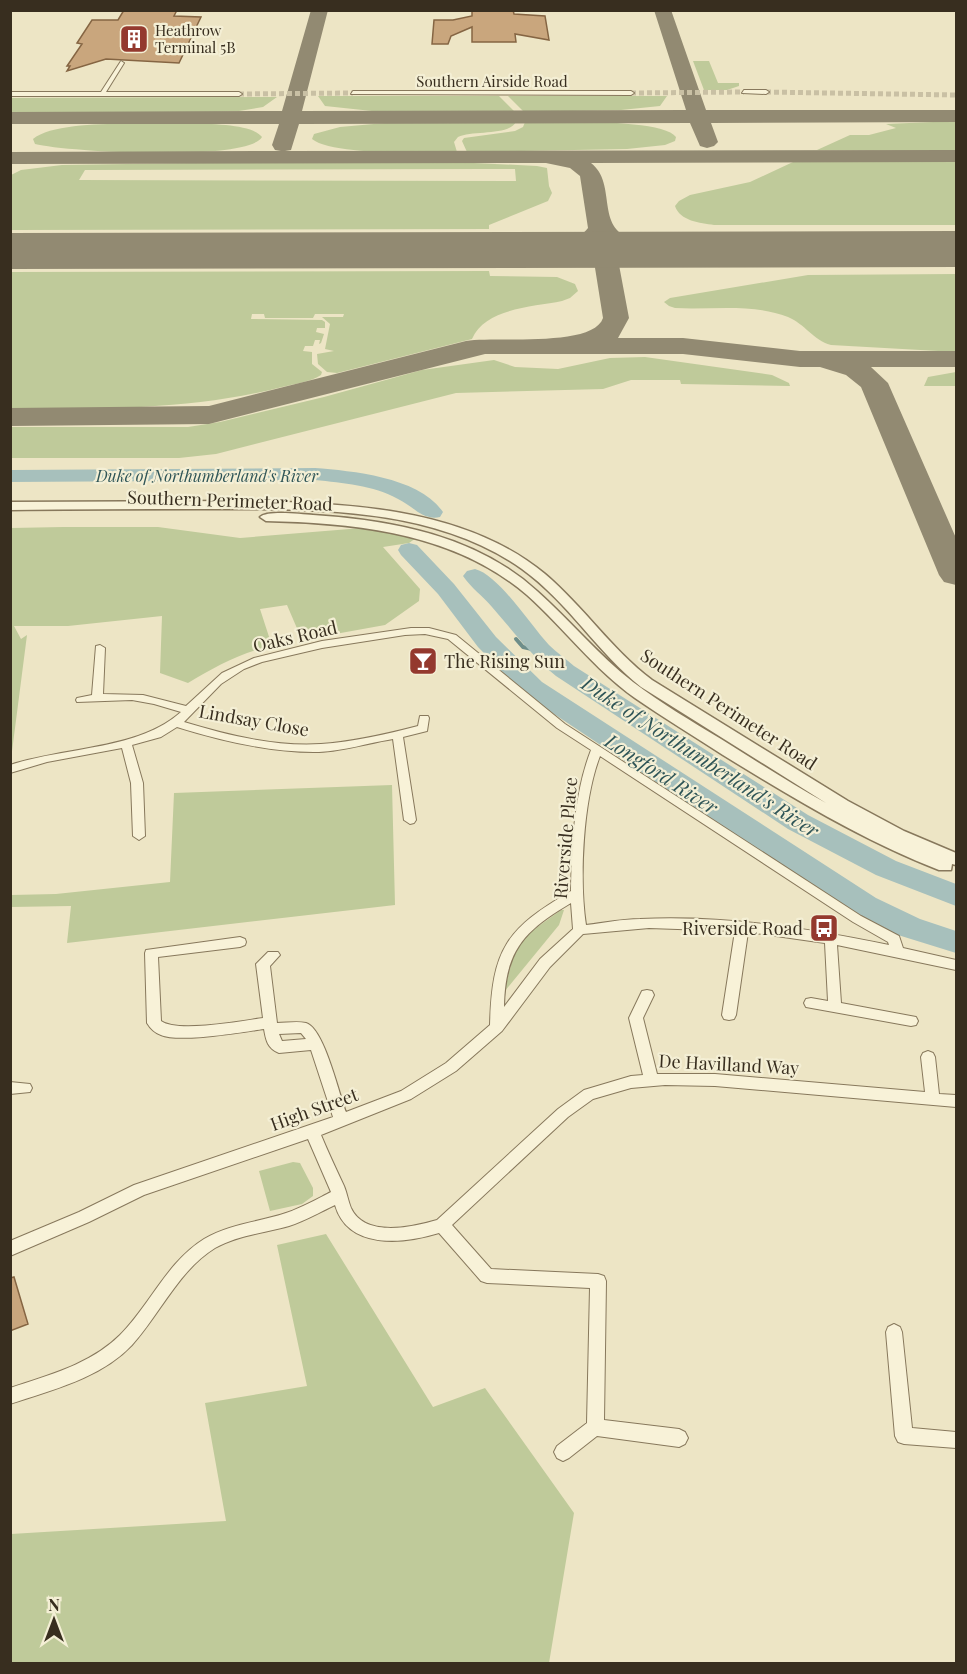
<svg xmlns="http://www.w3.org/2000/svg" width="967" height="1674" viewBox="0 0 967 1674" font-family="'Playfair Display',serif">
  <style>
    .green { fill: #bfca9a; fill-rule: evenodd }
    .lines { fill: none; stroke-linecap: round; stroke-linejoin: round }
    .stream { stroke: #6e8e8a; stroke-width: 4 }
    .river { fill: #a7c0bc; fill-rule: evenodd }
    .taxiway { fill: #928a72; fill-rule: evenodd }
    .runway { fill: #928a72; fill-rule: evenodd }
    .building { fill: #c9a67d; stroke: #856543; stroke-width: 1.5 }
    .minor-tunnel { stroke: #c9c0a4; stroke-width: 5; stroke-dasharray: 5 3; stroke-linecap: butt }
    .minor-casing { stroke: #87785c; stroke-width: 2 }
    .tertiary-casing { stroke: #87785c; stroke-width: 3 }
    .minor { fill: #f8f2d8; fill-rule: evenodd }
    .tertiary { fill: #f8f2d8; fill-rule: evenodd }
    .labels { text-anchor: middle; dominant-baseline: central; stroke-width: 4.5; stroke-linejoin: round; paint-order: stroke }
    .far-poi-label { font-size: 15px; fill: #382e1f; stroke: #f4efd5; text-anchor: start }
    .far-street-label { font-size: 15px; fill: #382e1f; stroke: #f4efd5 }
    .far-water-label { font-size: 16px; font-style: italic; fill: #2f5557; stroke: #f4efd5 }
    .street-label { font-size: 18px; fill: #382e1f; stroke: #f4efd5 }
    .poi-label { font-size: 18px; fill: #382e1f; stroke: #f4efd5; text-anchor: start }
    .water-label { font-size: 20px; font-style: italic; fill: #2f5557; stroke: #f4efd5 }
  </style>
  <rect width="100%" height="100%" fill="#ede5c5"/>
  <!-- green -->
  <path class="green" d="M693,61H709L718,83H739V86L727,90H704Z
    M318,96H499L515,112L372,111L325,106Z
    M508,96H667L660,106L621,110L524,112Z
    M277,97L263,107L239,111L169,114L11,113V98Z
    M956,121V151L817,150L850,135H869L896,128L886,124Z
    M396,122H516C508,136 473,130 458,137L454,142L457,152C428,152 333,156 312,139L314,134L340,127Z
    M525,122C551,122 663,118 676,137L675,141L665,145L627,149L467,152L462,141L464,138L515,131L523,127Z
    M155,124C176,124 250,120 262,137C248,162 66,152 35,144L33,139C55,121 127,124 155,124Z
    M956,161V225H714C700,223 680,221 675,206L679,201L690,195L750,182L793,162Z
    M260,162H453L537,166L547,168L549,186L552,193L548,201L489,225V229L11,230V175L21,170L62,165ZM484,169H515L516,181L79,180L85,170Z
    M489,271L490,276L557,277L575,284L578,291L570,298L562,301C533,307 485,308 472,339L337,373L327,372L318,364L317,354L334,351L325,349L330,324L322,317H343L344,314H315L313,318H265L264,314H252L251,319L322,320L325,322V328H317L316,332L324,334L321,343L319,344L320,340H315L313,346H305L303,351L312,352V364L322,372L321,375C310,382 294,384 282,387C193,410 101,409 11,409V272Z
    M956,274V352L831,345C813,340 805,324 788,317C752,303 713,310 675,308L669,306L664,302L670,298L808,275Z
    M645,357L772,375L789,383L790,386L681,384L680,380H631L603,389L456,393L216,454L179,458H11V427H188L220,422L324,397L422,370L494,360L515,367L558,369L610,358Z
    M956,372V386H924L928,377Z
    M63,527H158L240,538L362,528L416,538L409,543L383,547L420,589L419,601L385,625L302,640L287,605L260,609L272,646C241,652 215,667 188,683L160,673L162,616L68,626H14L21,639L27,635L11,759V528Z
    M392,785L395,905L67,943L71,906L11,907V895L56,894L170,882L174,793Z
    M561,910H564L559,925L504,992L515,950L529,933Z
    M293,1162L300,1163L313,1188V1196L302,1204L270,1211L259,1171Z
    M326,1234L433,1407L485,1388L574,1513L549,1663H11V1534L226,1521L205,1403L307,1386L277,1245Z"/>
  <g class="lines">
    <!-- stream -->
    <path class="stream" d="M516,639L523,647L541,651"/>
    <!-- river -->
    <path class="river" d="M315,468C353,471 419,477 443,512L440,517C423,521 413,506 398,499C373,485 343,483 315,480L10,482V470Z
      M409,543L417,545L454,584L496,637L542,682L876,898L920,919L956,931V953L898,935L854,914L524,694L478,647L438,594L401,555L398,550L401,545Z
      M475,569C499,575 531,626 549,645C556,652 566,659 574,666L808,815L896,861L956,884V906L876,875L788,829L556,676C531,655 514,632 492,607C483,596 471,588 463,576L467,571Z"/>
    <!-- taxiway -->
    <path class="taxiway" d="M311,10H328L302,111L686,110L654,10H671L706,110H956V122L711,123L718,142L714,146L707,148L700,146L690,123L299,124L291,150L285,151L956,150V162L591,163C618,184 594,228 633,239C657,245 684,240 708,242L717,244L720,249L717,254L708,256L651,255L616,249L629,318L618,338H683L800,351H956V367H871L888,383L956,538V585L944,582L939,575L861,387L846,375L820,367H800L683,354H485L209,424L10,426V408L209,406L466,341C495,336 593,348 603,318L592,249L556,256L501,257L492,255L489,250L492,245L501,243C527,240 571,251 588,228L580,176L570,168L546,163L10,164V152L281,151L275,150L272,145L279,124H10V112L282,111Z
      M10,244L39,246L42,251L39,256L10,258Z"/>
    <!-- runway -->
    <path class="runway" d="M956,231V267L10,269V233Z"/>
  </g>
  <!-- building -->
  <path class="building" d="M124,10H177L174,16L201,17L179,63L106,59L67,71L70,66H67L82,44L77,43L92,20H118Z
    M472,10H513L514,14L545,16L549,40L515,34L516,42H472V27L451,36L448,44H432L434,20H453L472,16Z
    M14,1277L28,1324L10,1331V1278Z"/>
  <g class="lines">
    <!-- minor-tunnel -->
    <path class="minor-tunnel" d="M766,92L956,95
      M631,93L744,92
      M239,94L353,93"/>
    <!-- minor casing -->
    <g class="minor-casing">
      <path id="minor" d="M121,61L124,63L106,92H239L242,94L239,96H10V92H101Z
        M744,90H766L769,92L766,94L742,93Z
        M353,91H631L634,93L631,95L351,94Z
        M411,628H429L456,635L565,724L861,916L899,936L903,948L956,960V970L837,945L841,1003L916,1017L918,1021L916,1025L911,1026L806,1007L804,1003L806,999L811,998L828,1001L825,943L748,932L736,1015L734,1019L729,1020L724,1019L722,1015L735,931L649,928L583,934L550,967L502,1031L456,1071L411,1099L321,1135C328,1152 336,1169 344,1186C347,1193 348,1201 351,1208C365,1238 413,1227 437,1220L558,1109L584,1090L631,1076L643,1075L629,1018L642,991L647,990L652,991L654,995L643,1018L657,1074H715L925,1092L921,1057L923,1053L928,1051L933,1053L935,1057L939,1094L956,1095V1107L715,1086L665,1085L631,1088L593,1099L568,1117L452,1225L491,1269L598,1274L604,1276L606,1281L604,1420L679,1429L685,1432L688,1438L685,1444L679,1447L597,1436L569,1458L563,1461L557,1458L554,1452L557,1446L587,1423L590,1288L487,1283L481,1281L439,1233C403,1244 348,1250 335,1205C320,1212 305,1221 289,1226C265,1233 238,1235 215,1248C179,1270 160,1314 132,1345C101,1378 52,1390 10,1404V1388C49,1375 91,1364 120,1335C150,1305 167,1262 204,1239C229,1224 259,1222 286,1213C301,1208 317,1199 331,1192L308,1139L144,1195L89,1222L10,1256V1241L79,1212L134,1185L333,1117L311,1050L279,1053C267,1048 266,1040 264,1029C242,1032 179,1043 161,1035C155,1033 150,1028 147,1023L145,953L146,950L240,937L245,939L246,942L245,945L240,947L158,957L161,1021C177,1033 241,1021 263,1018L256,964L268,952H278L280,955L270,966L277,1023C286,1023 297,1021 306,1023C324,1028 339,1094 346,1112L401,1091L446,1063L490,1025C492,949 506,929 571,891C572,844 574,794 591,750L557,728L448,639L425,634L405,635L322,648L262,662L244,669L221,684L184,722C227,735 275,747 321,744C353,742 387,734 418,726L420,716H428L429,718L427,731L403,737L416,820L414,823L410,824L404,820L393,739C368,743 344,751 319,752C272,753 222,741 177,727L161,737L132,745L143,783L145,836L139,840L133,836L131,783L122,748L47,762L10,773V765C64,747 139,750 181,712L154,704L132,700L77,702L76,700L77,698L92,695L96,646L100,645L105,648L103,694L143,695L186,706L222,673L254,658L322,641ZM600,756L853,922L888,942L889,945C808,928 723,915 640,919C622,919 604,923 586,925C579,878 583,800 600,756ZM571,903L573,929L540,959L504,1007C505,950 524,931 571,903ZM301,1033L306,1039L282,1041L279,1034Z
        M10,1082L30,1084L32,1088L30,1092L10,1094Z
        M894,1324L900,1327L902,1332L912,1428L956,1432V1448L904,1444L898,1442L895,1436L886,1332L888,1327Z"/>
    </g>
    <!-- tertiary casing -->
    <g class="tertiary-casing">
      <path id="tertiary" d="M241,501C342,503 463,506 545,574C584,607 611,649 652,680L848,801L904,831L956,853V865L952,864L951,870H939C862,840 793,798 723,755C694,736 664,718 635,698C594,669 564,628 527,595C455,533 357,523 266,521L260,517C267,510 301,514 313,515C392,520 477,536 537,591C570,620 598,655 633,682C661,703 691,721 721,739C756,761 790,783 826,803L641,687C597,652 568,602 522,569C430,504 304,509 197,509C135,509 73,509 10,510V502Z"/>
    </g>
    <!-- minor -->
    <use href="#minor" class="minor"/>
    <!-- tertiary -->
    <use href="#tertiary" class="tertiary"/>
  </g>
  <!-- icons -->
  <defs>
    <g id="building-square" transform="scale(1.5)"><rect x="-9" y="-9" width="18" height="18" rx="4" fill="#94392e" stroke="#f4efd5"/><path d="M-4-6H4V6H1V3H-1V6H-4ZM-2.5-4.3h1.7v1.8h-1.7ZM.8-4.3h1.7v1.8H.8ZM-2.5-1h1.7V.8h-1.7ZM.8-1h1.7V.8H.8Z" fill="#fff"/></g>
    <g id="bar-square" transform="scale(1.5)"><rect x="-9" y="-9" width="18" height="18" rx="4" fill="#94392e" stroke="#f4efd5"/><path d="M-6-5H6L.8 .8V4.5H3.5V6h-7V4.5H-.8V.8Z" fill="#fff"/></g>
    <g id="bus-square" transform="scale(1.5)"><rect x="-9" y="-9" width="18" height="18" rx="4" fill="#94392e" stroke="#f4efd5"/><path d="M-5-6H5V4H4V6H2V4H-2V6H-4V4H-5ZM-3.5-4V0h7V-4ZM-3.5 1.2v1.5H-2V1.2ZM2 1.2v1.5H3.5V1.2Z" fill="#fff"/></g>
  </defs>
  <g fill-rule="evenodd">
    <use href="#building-square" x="134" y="39"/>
    <use href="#bar-square" x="423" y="661"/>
    <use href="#bus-square" x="824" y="928"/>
  </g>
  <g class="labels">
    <!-- far-poi labels -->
    <g class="far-poi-label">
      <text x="155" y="30">Heathrow<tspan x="155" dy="17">Terminal 5B</tspan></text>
    </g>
    <!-- far-street labels -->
    <g class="far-street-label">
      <text x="492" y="81">Southern Airside Road</text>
    </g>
    <!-- far-water labels -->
    <g class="far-water-label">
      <text x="207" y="475">Duke of Northumberland's River</text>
    </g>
    <!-- street labels -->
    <g class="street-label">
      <text transform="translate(230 500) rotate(2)">Southern Perimeter Road</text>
      <text transform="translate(295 636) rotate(-13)">Oaks Road</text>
      <text transform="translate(729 709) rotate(33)">Southern Perimeter Road</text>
      <text transform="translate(254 720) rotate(10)">Lindsay Close</text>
      <text transform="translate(565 838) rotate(-85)">Riverside Place</text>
      <text transform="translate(729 1064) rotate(3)">De Havilland Way</text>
      <text transform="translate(314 1109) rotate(-20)">High Street</text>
    </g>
    <!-- poi labels -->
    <g class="poi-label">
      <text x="444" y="661">The Rising Sun</text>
      <text x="803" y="928" text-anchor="end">Riverside Road</text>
    </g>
    <!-- water labels -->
    <g class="water-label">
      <text transform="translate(701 756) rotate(33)">Duke of Northumberland's River</text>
      <text transform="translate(662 773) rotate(33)">Longford River</text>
    </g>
  </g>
  <!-- border -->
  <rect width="967" height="1674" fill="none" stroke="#382e1f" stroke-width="24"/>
  <!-- north arrow -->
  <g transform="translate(54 1620)" stroke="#f4efd5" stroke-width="4.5" paint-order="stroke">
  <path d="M0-4.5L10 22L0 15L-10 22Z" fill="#382e1f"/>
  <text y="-9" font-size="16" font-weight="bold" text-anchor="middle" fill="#382e1f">N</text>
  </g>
</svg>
